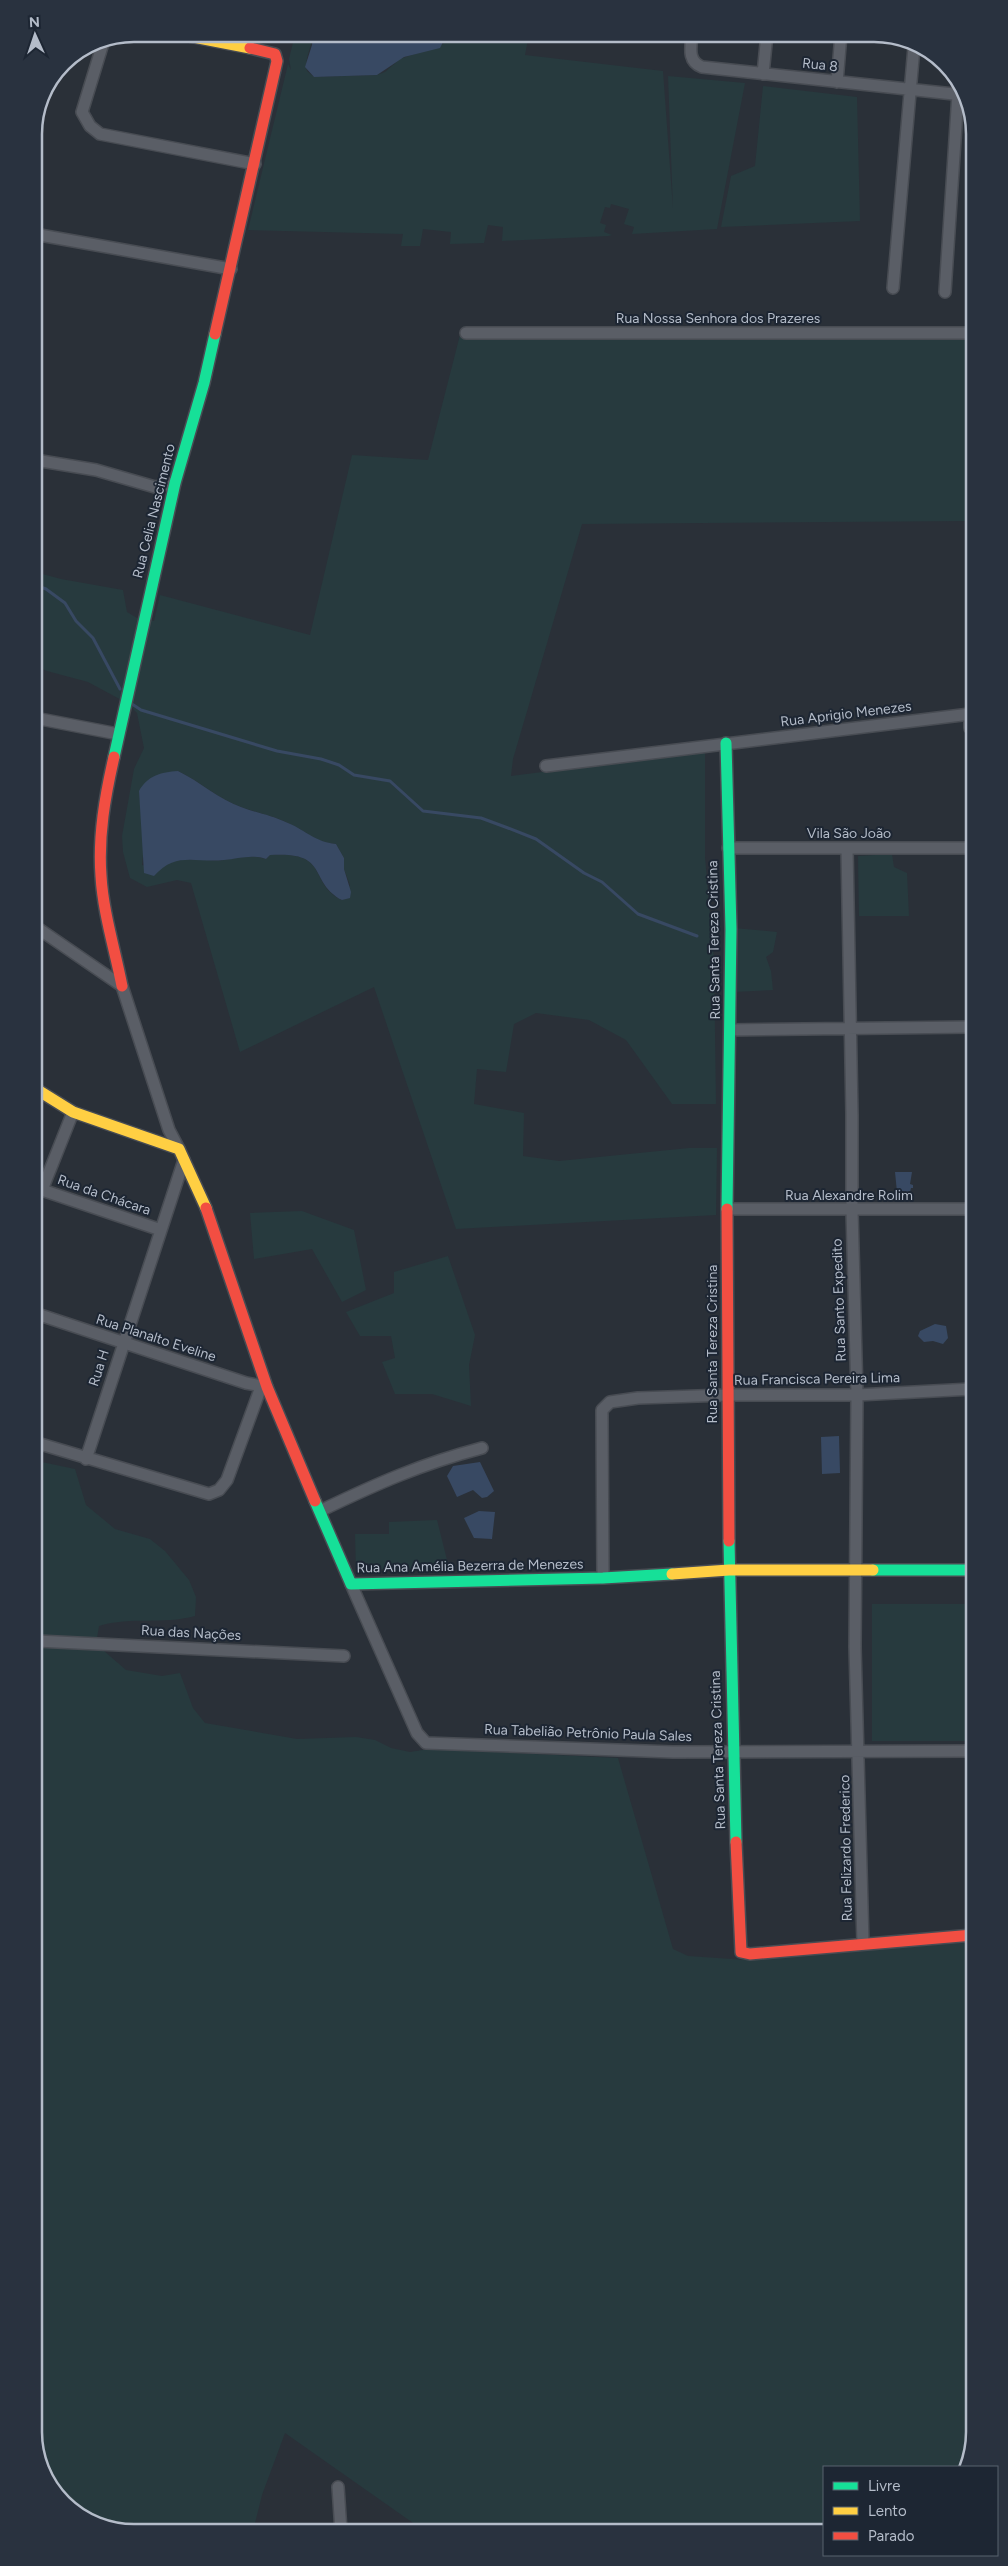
<svg xmlns="http://www.w3.org/2000/svg" width="1008" height="2566" viewBox="0 0 1008 2566" font-family="Figtree,sans-serif">
  <style>
    .green { fill: #273a3e; fill-rule: evenodd }
    .water { fill: #384963 }
    .lines { fill: none; stroke-linecap: round; stroke-linejoin: round }
    .stream { stroke: #384963; stroke-width: 3 }
    .street-casing { stroke: #484c53; stroke-width: 14 }
    .fast-casing { stroke: #484c53; stroke-width: 14 }
    .slow-casing { stroke: #484c53; stroke-width: 14 }
    .jam-casing { stroke: #484c53; stroke-width: 14 }
    .street { stroke: #5a5e66; stroke-width: 11 }
    .fast { stroke: #16e098; stroke-width: 11 }
    .slow { stroke: #ffcf43; stroke-width: 11 }
    .jam { stroke: #f24e42; stroke-width: 11 }
    .labels { text-anchor: middle; dominant-baseline: central; stroke-width: 4; stroke-linejoin: round; paint-order: stroke }
    .street-label { font-size: 14px; fill: #b4bcc9; stroke: #1d2633 }
    .rim { fill: none; stroke: #b4bcc9; stroke-width: 2.5 }
  </style>
  <rect width="100%" height="100%" fill="#2a3038"/>
  <!-- green -->
  <path class="green" d="M295,34H313C312,47 304,58 307,71L314,77L377,75L385,72L400,59L443,44L447,34H529L525,55L663,71L673,209L668,76L745,83L717,229L632,234L634,227L624,224L629,209L611,204L610,208L605,207L600,223L606,225L604,232L612,235L608,236L502,241L503,227L488,225L484,243L450,244L451,232L423,229L420,246H401L403,234L248,230L288,64L291,70L289,59Z
    M763,86L857,97L860,221L721,227L731,176L755,166Z
    M969,334L970,521L582,524L513,759L511,776L705,751V857L714,960L716,1104H672L626,1040L589,1020L536,1013L514,1024L506,1072L477,1069L474,1104L524,1113L523,1156L559,1161L689,1148H717L716,1215L456,1229L374,987L240,1052L191,883L177,880L147,887L130,878L123,852L122,836L134,769L144,748L137,713L127,703L88,682L47,671L35,666V572L61,579L123,590L127,612L137,618L154,621L160,595L310,635L352,455L428,460L460,335ZM178,771C199,781 220,800 241,807C257,813 272,815 288,823C308,832 314,842 336,844L344,858V869L350,885L342,900C307,883 332,851 270,855L266,859C252,854 239,858 224,860C203,863 178,853 160,869L142,865L144,846L139,791Z
    M892,854L894,867L907,873L909,916H859L858,856Z
    M734,928L777,932L773,952L766,957L771,971L773,990L734,992Z
    M302,1211L354,1230L366,1290L342,1302L312,1249L254,1259L250,1213Z
    M448,1256L475,1335L469,1365L471,1406L432,1394H395L382,1362L395,1358L391,1336H360L346,1312L394,1293V1272Z
    M37,1461L75,1469L86,1505L115,1529L150,1539L165,1551L189,1580L196,1597L195,1616C162,1625 132,1616 99,1626L96,1644L126,1670L162,1676L180,1673L193,1708L205,1723L297,1739L356,1737L375,1740L391,1748L410,1752L429,1749L618,1758L673,1949L688,1956L746,1960L973,1942L974,2431L962,2467H824V2528L423,2530L285,2433L262,2495L253,2531L128,2532L73,2511L39,2463Z
    M437,1520L449,1568L356,1570L355,1534H389V1522Z
    M872,1604H972L973,1741H872Z"/>
  <!-- water -->
  <path class="water" d="M313,34H447L440,48L404,57L377,75L314,77L305,67L312,45Z
    M178,771C199,781 220,800 241,807C257,813 271,815 288,823C307,831 315,842 336,844L344,858V869L351,892L350,898L342,900C307,881 331,851 270,855L266,859C251,854 238,859 224,860C195,863 176,851 154,876L144,873L139,791C147,776 161,772 178,771Z
    M895,1172H912L910,1184L913,1185V1188H911L910,1192H897Z
    M935,1324L946,1326L948,1338L943,1344L933,1341L924,1342L918,1336L920,1331Z
    M839,1436L840,1473L822,1474L821,1437Z
    M480,1462L494,1491L487,1497L482,1498L473,1490L457,1497L447,1476L453,1466Z
    M479,1511L495,1512L492,1539L474,1538L464,1518Z"/>
  <g class="lines">
    <!-- stream -->
    <path class="stream" d="M35,585L46,589L65,603L76,621L93,638L120,689
      M132,704L141,710L277,751L321,759L339,765L354,775L390,781L423,811L481,818L508,828L536,839L584,873L602,882L638,914L697,936"/>
    <!-- street casing -->
    <g class="street-casing">
      <path id="street" d="M692,34C691,47 687,61 702,67L963,95
        M104,40L82,112L90,126L100,134L255,164
        M763,74L767,34
        M837,82L841,34
        M34,234L231,269
        M893,288L914,47
        M945,292L958,94
        M466,333H969
        M35,460L96,470L155,487L175,483
        M970,715V728
        M35,718L118,734
        M546,766L970,714
        M728,848H971
        M847,849L852,1115V1211L857,1395L855,1647L863,1944
        M36,927L122,986L169,1130L179,1149
        M730,1030L971,1027
        M36,1188L161,1230
        M42,1190L73,1112
        M727,1209H971
        M37,1314L246,1383L267,1387
        M37,1443L209,1494L219,1490L227,1480L261,1387
        M86,1459L184,1160
        M320,1511C376,1484 421,1464 482,1448
        M603,1578L602,1415V1410L610,1402L638,1398L727,1395H857L972,1389
        M351,1584L417,1733L426,1743L673,1752L973,1751
        M37,1641L344,1656
        M338,2487L341,2531"/>
    </g>
    <!-- fast casing -->
    <g class="fast-casing">
      <path id="fast" d="M726,743L731,929L727,1209
        M114,757L175,483L204,383L215,334
        M315,1501L351,1584L603,1578L672,1574
        M729,1541L736,1842
        M873,1570H972"/>
    </g>
    <!-- slow casing -->
    <g class="slow-casing">
      <path id="slow" d="M178,34L250,48
        M36,1089L73,1112L179,1149L206,1208
        M672,1574L729,1570H873"/>
    </g>
    <!-- jam casing -->
    <g class="jam-casing">
      <path id="jam" d="M215,334L277,61L275,54L250,48
        M114,757C105,796 98,836 101,876C103,912 115,950 122,986
        M206,1208L267,1387L315,1501
        M727,1209L729,1541
        M736,1842L741,1952L750,1954L973,1935"/>
    </g>
    <!-- street -->
    <use href="#street" class="street"/>
    <!-- fast -->
    <use href="#fast" class="fast"/>
    <!-- slow -->
    <use href="#slow" class="slow"/>
    <!-- jam -->
    <use href="#jam" class="jam"/>
  </g>
  <g class="labels">
    <!-- street labels -->
    <g class="street-label">
      <text transform="translate(820 65) rotate(6)">Rua 8</text>
      <text x="718" y="318">Rua Nossa Senhora dos Prazeres</text>
      <text transform="translate(154 511) rotate(-76)">Rua Celia Nascimento</text>
      <text transform="translate(846 714) rotate(-7)">Rua Aprigio Menezes</text>
      <text x="849" y="833">Vila São João</text>
      <text transform="translate(714 940) rotate(-91)">Rua Santa Tereza Cristina</text>
      <text transform="translate(104 1195) rotate(19)">Rua da Chácara</text>
      <text x="849" y="1195">Rua Alexandre Rolim</text>
      <text transform="translate(839 1300) rotate(-92)">Rua Santo Expedito</text>
      <text transform="translate(156 1338) rotate(18)">Rua Planalto Eveline</text>
      <text transform="translate(712 1344) rotate(-90)">Rua Santa Tereza Cristina</text>
      <text transform="translate(99 1368) rotate(-72)">Rua H</text>
      <text transform="translate(817 1379) rotate(-1)">Rua Francisca Pereira Lima</text>
      <text transform="translate(470 1566) rotate(-1)">Rua Ana Amélia Bezerra de Menezes</text>
      <text transform="translate(191 1633) rotate(3)">Rua das Nações</text>
      <text transform="translate(588 1733) rotate(2)">Rua Tabelião Petrônio Paula Sales</text>
      <text transform="translate(718 1750) rotate(-92)">Rua Santa Tereza Cristina</text>
      <text transform="translate(846 1848) rotate(-91)">Rua Felizardo Frederico</text>
    </g>
  </g>
  <!-- crop -->
  <path d="M0 0H1008V2566H0ZM134 42H874A92 92 0 0 1 966 134V2432A92 92 0 0 1 874 2524H134A92 92 0 0 1 42 2432V134A92 92 0 0 1 134 42Z" fill="#29323f" fill-rule="evenodd"/>
  <path class="rim" d="M134 42H874A92 92 0 0 1 966 134V2432A92 92 0 0 1 874 2524H134A92 92 0 0 1 42 2432V134A92 92 0 0 1 134 42Z"/>
  <!-- legend -->
  <rect x="823" y="2466" width="175" height="90" fill="#1d2633" stroke="#59626f"/>
  <rect x="833" y="2482" width="25" height="8" fill="#16e098" stroke="#59626f"/>
  <text x="868" y="2491" font-size="15" fill="#b4bcc9">Livre</text>
  <rect x="833" y="2507" width="25" height="8" fill="#ffcf43" stroke="#59626f"/>
  <text x="868" y="2516" font-size="15" fill="#b4bcc9">Lento</text>
  <rect x="833" y="2532" width="25" height="8" fill="#f24e42" stroke="#59626f"/>
  <text x="868" y="2541" font-size="15" fill="#b4bcc9">Parado</text>
  <!-- north arrow -->
  <g transform="translate(35 35) rotate(357)" stroke="#1d2633" stroke-width="4" paint-order="stroke">
  <path d="M0-4L9 19L0 12L-9 19Z" fill="#b4bcc9"/>
  <text y="-8" font-size="14" font-weight="bold" text-anchor="middle" fill="#b4bcc9">N</text>
  </g>
</svg>
